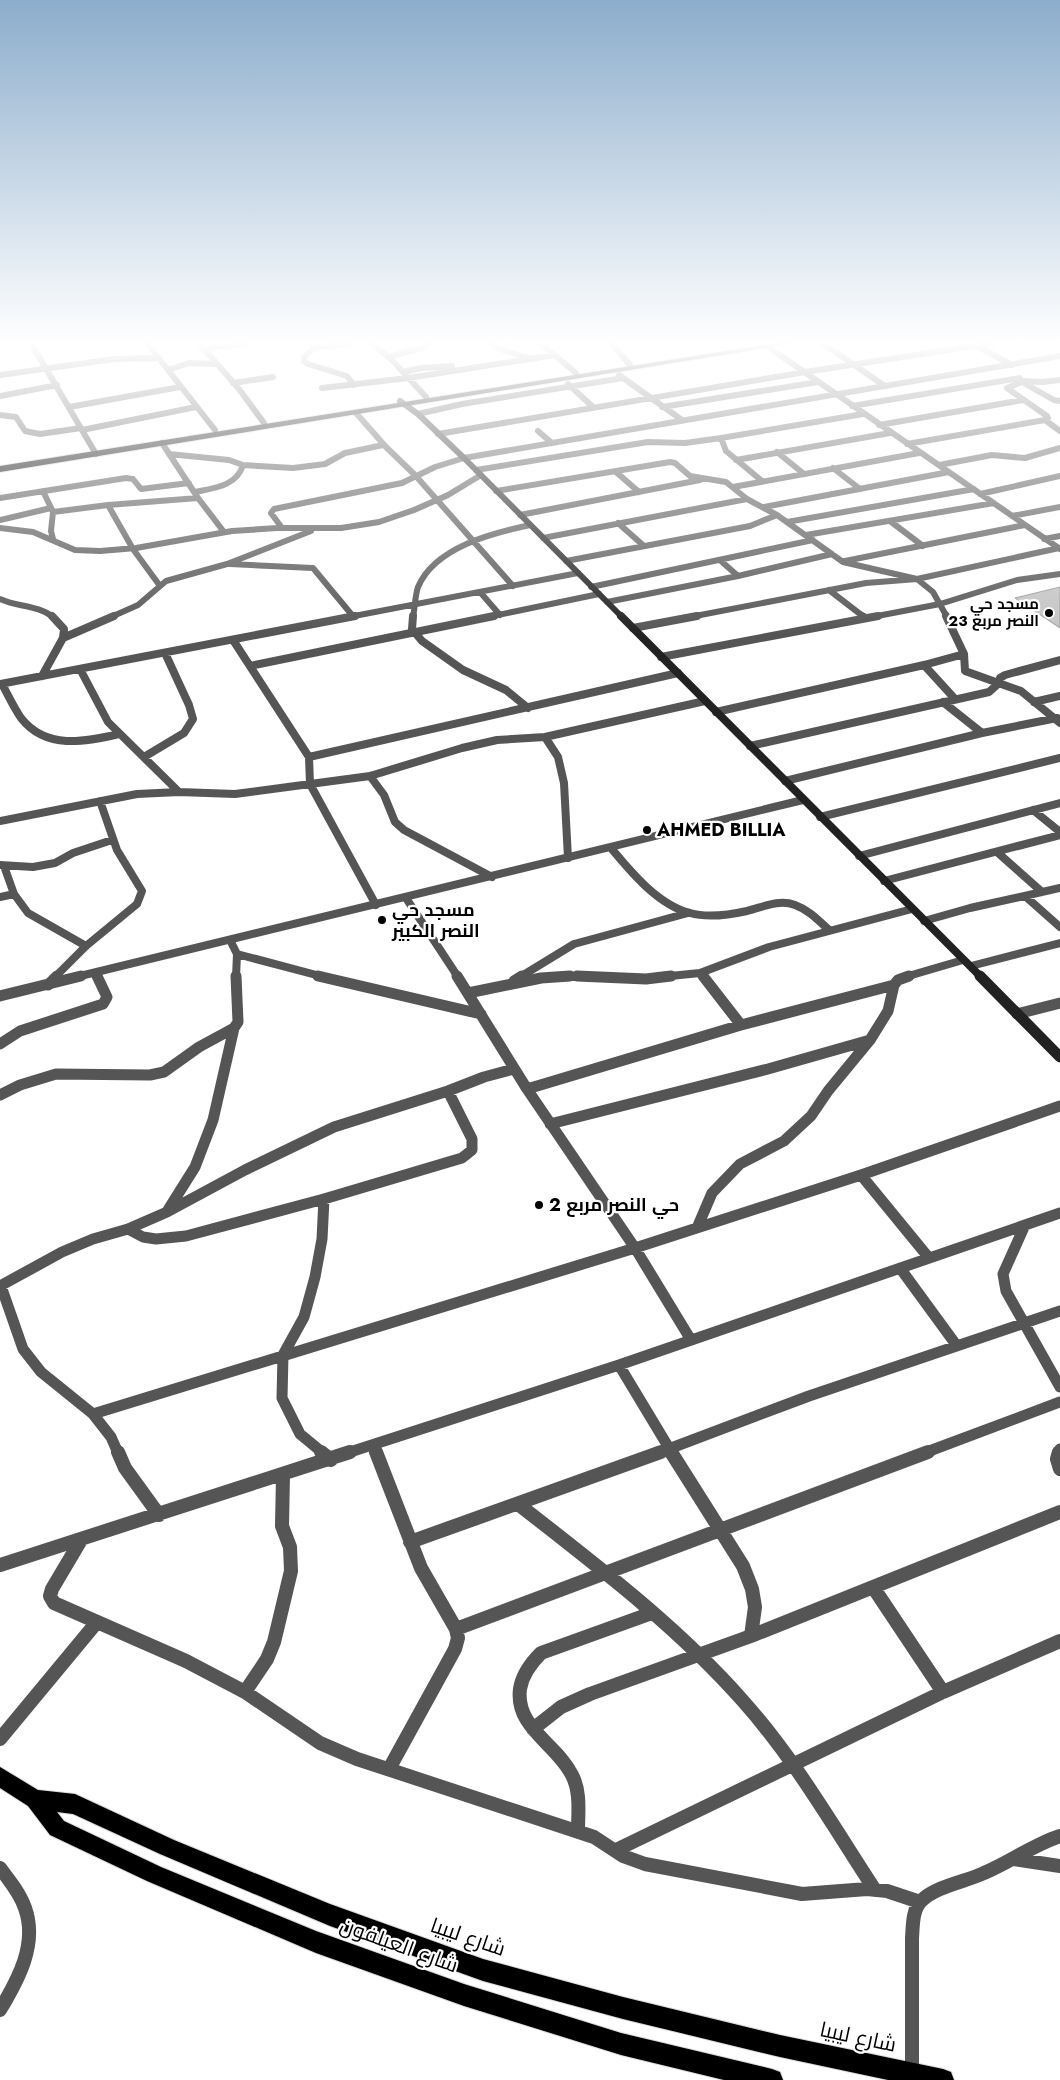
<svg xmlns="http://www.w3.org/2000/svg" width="1060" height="2080" viewBox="0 0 1060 2080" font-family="Jost,Cairo,sans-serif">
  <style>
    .building { fill: #c4c4c4; stroke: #999 }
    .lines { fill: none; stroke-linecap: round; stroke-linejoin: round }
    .trunk-casing { stroke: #dbdbdb; stroke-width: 2 }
    .minor-far3 { stroke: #555; stroke-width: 6 }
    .minor-far2 { stroke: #555; stroke-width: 8 }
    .minor-far1 { stroke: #555; stroke-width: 11 }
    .minor { stroke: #555; stroke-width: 14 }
    .tertiary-far1 { stroke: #555; stroke-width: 8 }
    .tertiary { stroke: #555; stroke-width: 11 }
    .secondary-far2 { stroke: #222; stroke-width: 6 }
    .secondary-far1 { stroke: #222; stroke-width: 8 }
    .secondary { stroke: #222; stroke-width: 11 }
    .trunk { fill: #000; fill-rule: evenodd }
    .poi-dot { fill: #000; stroke: #fff; stroke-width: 2 }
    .labels { text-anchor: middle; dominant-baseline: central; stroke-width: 4.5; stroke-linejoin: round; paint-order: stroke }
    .far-poi-label { font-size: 15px; font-weight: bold; fill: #000; stroke: #fff; text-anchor: end }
    .poi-label { font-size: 18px; font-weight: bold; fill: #000; stroke: #fff; text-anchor: start }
    .near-street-label { font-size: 21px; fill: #000; stroke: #fff }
  </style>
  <rect width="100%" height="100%" fill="#fff"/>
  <!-- building -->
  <path class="building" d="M1060,587V628L1015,598Z"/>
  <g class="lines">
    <!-- trunk casing -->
    <g class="trunk-casing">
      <path id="trunk" d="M776,343H796L0,472V466Z
        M0,1767L38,1790L75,1794L174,1840L330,1904L483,1959L623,1997L780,2035L943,2069L951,2072L954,2080H888L780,2057L623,2019L483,1981L330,1926L160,1854L73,1814L57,1812L64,1821L161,1867L316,1931L464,1984L621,2033L772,2069L780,2072L783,2080H724L621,2055L464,2006L316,1953L147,1881L50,1835L28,1806L0,1788Z"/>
    </g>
    <!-- minor-far3 -->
    <path class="minor-far3" d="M31,343L96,454
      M147,343L215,430
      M199,343L239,389L264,423
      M353,343L314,348L304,357V361L308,364L347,376L354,385
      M371,343L390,358L426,397
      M490,343L500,349L528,358
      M540,343L576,373
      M611,343L630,365
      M822,343L885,386
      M764,344L1060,549
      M975,345L1012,365
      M203,349L247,343
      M388,357L422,348L429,343
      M168,370L189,363L216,364
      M403,372L421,368L452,366
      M0,375L114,359L159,358
      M619,375L682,420
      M1023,381L1042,382L1060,380
      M1022,382L1054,400L1060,401
      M233,383L273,377
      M1019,383L1007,388L1047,416L1048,418L1045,420L1060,431
      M568,384L593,407
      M322,388L408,378L555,355
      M0,396L57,385
      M852,406L1020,378
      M69,407L180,387
      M662,407L818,382
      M356,413L386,447L415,475L513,586
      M418,414L462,404L623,378
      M0,415L16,417L25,431L40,434L81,428
      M879,425L1023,400
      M82,430L196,407
      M538,431L552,443
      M438,434L805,372L993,343
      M721,438L726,451L762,481
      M162,443L198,498L224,532
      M907,444L1045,420
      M777,452L804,474
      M169,454L229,460L243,465L293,468L325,464L345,453L383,445
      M736,460L890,433
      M939,465L992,455L1025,458L1060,448
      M833,468L860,489
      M476,470L648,442L685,443L721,438L863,414
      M616,472L639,492
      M733,487L919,453
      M43,491L53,512L51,531L53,539
      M496,491L670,462L675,463L690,476L726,482L747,499L777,515L843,562L917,579L933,592L947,617
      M195,492C214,488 237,486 243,465
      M980,494L1060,476
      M0,498L126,478L133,479L141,489L189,483
      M108,505L133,549L160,586
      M764,507L949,472
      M53,512L108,505L198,498
      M520,515L700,480
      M1012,516L1060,507
      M0,520L51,508
      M890,521L923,546
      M787,522L974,489
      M618,523L644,546
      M0,528L33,532L75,550L100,551L136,548L232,531L277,528H341L379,522L414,510L448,495L481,475
      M282,528L271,513L274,509L402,483L435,467L464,458L1060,356
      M806,535L994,503
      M543,538L747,499
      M1044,539L1060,536
      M566,561L750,526L777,515
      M845,561L1025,525
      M230,564L313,568L352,615
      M738,576L832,554
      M591,587L813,540
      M829,590L864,617
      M480,592L500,615
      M0,599C17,607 38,605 53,617
      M607,602L738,576L721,561
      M111,617L138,605L166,581L227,564L311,531
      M349,617L578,573
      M413,617C415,607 415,596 418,587C435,547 493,533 530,525
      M488,617L599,594
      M690,617L866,583L917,579L1059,548
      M872,617L940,604L1017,580L1060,574"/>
    <!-- minor-far2 -->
    <path class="minor-far2" d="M413,616L412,629L422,641L463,670L506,690L528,708
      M862,616L864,617
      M946,616L964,654L965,671L1021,691L1060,723
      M633,628L697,616
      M63,638L114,616
      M233,640L309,757L310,784L376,905
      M661,657L878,616
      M924,665L955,699
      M250,666L494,616
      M80,669L108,722L179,792
      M42,676L63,638L64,629L52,616
      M0,684L355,616
      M2,684C8,695 14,708 21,718C46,750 85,742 119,734
      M1034,702L1060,696
      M716,712L924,665L964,654
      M982,733L1057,718
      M545,737L558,757L564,783L568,858
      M750,746L989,692L999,683L1000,678L1005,675L1060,660
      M144,757L184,733L193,719L189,705L165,653
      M309,757L678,673
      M370,776L384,795L395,822L404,830L492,877
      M785,781L982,733L943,702
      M1033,810L1060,832
      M820,817L1060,758
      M0,821L137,794L179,792L235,794L370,776L462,748L497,740L545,737L705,701
      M611,848C631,872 658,905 690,913C707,918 729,915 747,911C763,907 779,899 795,905C809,910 819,921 829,930
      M997,852L1042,892
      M859,856L1060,803
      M0,865L33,867L55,863L73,853L112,840
      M4,866L14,894L28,913L86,946
      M884,881L1060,835
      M1025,896L1060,927
      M0,897L14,894
      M406,898L458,977
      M924,921L970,908L1060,888
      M230,940L237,954L236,977
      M237,954L324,977
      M971,966L1060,943
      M96,973L98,977
      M700,973L703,977
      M55,977L86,946L137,904L142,891L117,850L100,801
      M520,977L574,944L688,913
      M550,977H608
      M660,977L700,973L769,947L912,909
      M905,977L963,960"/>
    <!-- minor-far1 -->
    <path class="minor-far1" d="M318,976L481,1014
      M457,976L527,1089L635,1248L691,1340
      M577,976L646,979L671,976
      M703,976L741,1025
      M514,981L522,976
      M48,985L57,976
      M468,993L541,978L570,976
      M1017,1014L1060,1003
      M0,1044L20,1031L103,1004L107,997L97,976
      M527,1089L741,1025L894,985L898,980L909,976
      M0,1095L20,1085L56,1074L150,1075L164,1072L199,1047L234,1028
      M550,1124L768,1069L870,1040
      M861,1175L929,1258
      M168,1210L195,1167L213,1120L234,1028L238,1022L236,976
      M1025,1225L1003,1274L1006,1291L1060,1387
      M697,1228L712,1193L740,1164L784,1141L811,1116L828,1091L870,1040L888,1011L894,985
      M128,1229L143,1237L156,1239L186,1236L324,1199L462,1158L472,1150V1139L448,1091
      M900,1268L957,1346
      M0,1286L62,1252L93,1239L128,1229L167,1212L245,1170L334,1127L448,1091L484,1077L514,1069
      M1,1286L23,1349L41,1372L93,1414L111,1437L118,1453
      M619,1365L672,1453
      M93,1414L635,1248L861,1175L1060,1106
      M374,1446L377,1453
      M323,1453L300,1434L282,1398L283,1355L304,1317L315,1277L322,1239L324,1199
      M347,1453L619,1365L1060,1213
      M658,1453L809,1396L1060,1311
      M924,1453L1060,1402
      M1059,1453L1060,1449"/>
    <!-- minor -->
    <path class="minor" d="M118,1452L125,1468L159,1515
      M321,1452L331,1460
      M376,1452L421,1568L456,1629L458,1638L455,1649L389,1769
      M671,1452L743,1566L752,1589L755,1607L751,1636
      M1059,1452L1057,1459L1060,1469
      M518,1504C596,1565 677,1626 743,1701C794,1758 833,1826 875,1890
      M81,1540L52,1589L50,1596L54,1603L186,1661L245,1692L320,1743L357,1759L594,1837L623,1856L645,1864L802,1894L867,1889L887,1891L920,1902
      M410,1542L661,1452
      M0,1565L350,1452
      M873,1587L943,1692
      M456,1629L928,1452
      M245,1692L267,1659L274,1642L291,1571L290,1547L282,1526L283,1475
      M533,1729L561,1707L590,1694L751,1636L1060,1512
      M0,1739L97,1622
      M578,1832C578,1813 581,1792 572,1775C557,1744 515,1728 520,1689C522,1675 531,1663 541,1653L652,1613
      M616,1850L943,1692L1060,1641
      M1014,1859L1060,1866
      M0,1868C9,1880 20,1893 25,1908C38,1944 18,1980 0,2010
      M912,2074V1938C913,1927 912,1910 921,1901C936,1886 965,1882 984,1873C1010,1862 1033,1845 1060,1836"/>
    <!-- tertiary-far1 -->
    <path class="tertiary-far1" d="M76,977L803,800"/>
    <!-- tertiary -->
    <path class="tertiary" d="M0,996L81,976"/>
    <!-- secondary-far2 -->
    <path class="secondary-far2" d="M400,401L418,414L464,458L622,617"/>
    <!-- secondary-far1 -->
    <path class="secondary-far1" d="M621,616L981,977"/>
    <!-- secondary -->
    <path class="secondary" d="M980,976L1060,1057"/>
    <!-- trunk -->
    <use href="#trunk" class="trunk"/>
  </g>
  <!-- sky -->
  <linearGradient id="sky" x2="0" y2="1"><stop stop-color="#8cadcc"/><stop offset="0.54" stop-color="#fff"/><stop offset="1" stop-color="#fff" stop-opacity="0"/></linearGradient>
  <rect width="1060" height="634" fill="url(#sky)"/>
  <!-- markers -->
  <g class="poi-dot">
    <circle cx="1049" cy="613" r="5"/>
    <circle cx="647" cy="830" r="5"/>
    <circle cx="382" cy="920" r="5"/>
    <circle cx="539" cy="1205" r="5"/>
  </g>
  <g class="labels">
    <!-- far-poi labels -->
    <g class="far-poi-label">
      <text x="1039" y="604">مسجد حي<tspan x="1039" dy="17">النصر مربع 23</tspan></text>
    </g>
    <!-- poi labels -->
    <g class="poi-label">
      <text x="657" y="830">AHMED BILLIA</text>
      <text x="392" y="910">مسجد حي<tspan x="392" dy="21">النصر الكبير</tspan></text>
      <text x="549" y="1205">حي النصر مربع 2</text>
    </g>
    <!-- near-street labels -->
    <g class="near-street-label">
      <text transform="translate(468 1937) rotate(19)">شارع ليبيا</text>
      <text transform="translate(399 1945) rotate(20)">شارع العيلفون</text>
      <text transform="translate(858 2037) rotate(12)">شارع ليبيا</text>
    </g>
  </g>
</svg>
